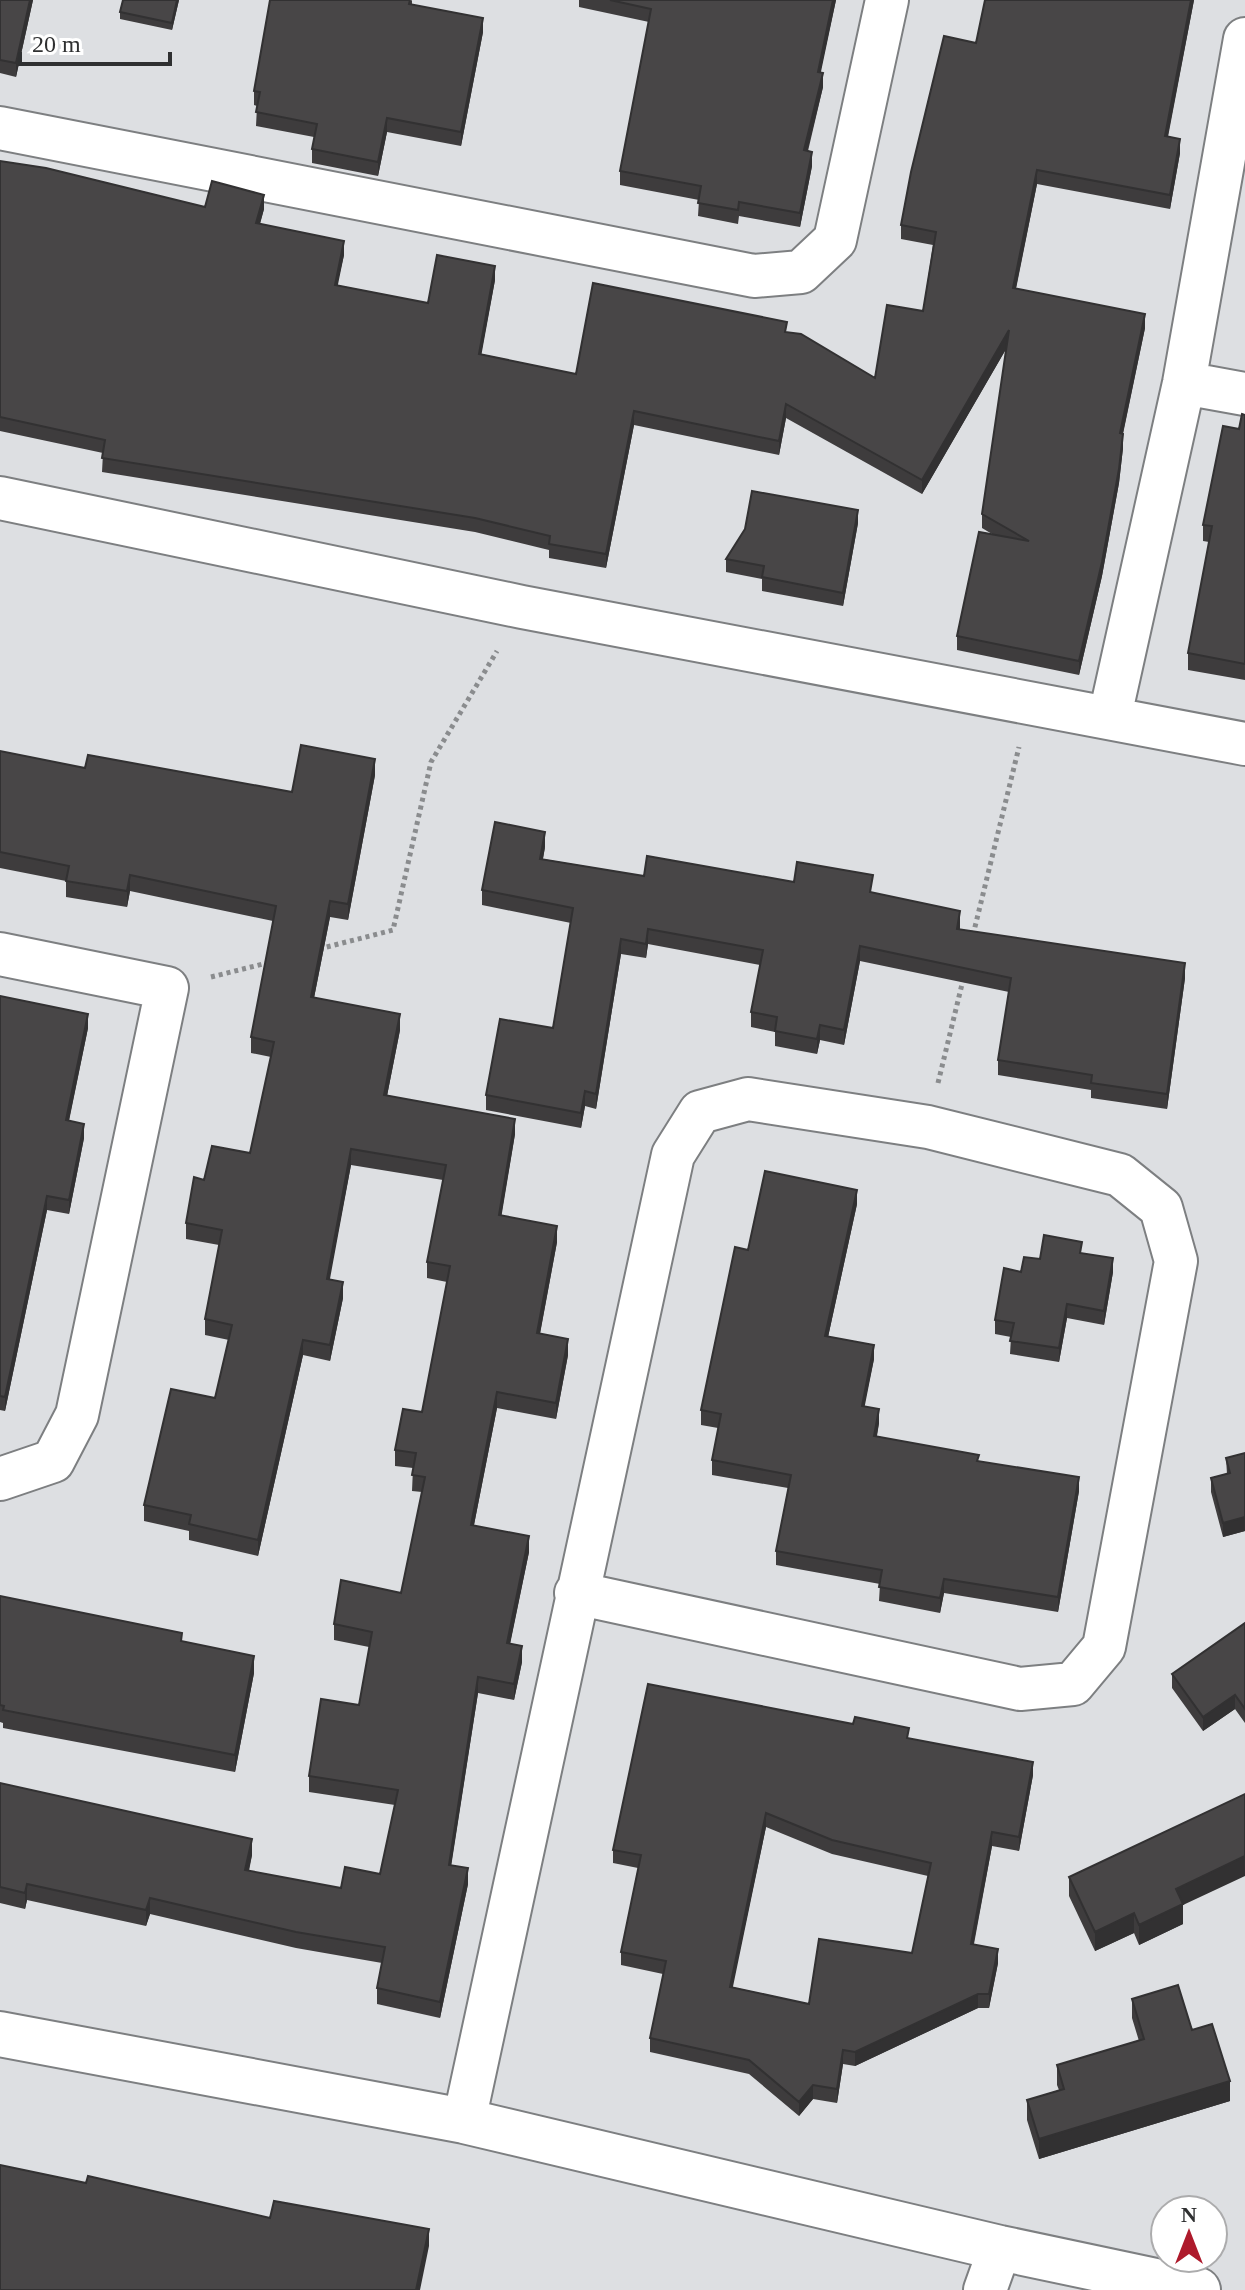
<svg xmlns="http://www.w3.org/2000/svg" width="1245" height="2290" viewBox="0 0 1245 2290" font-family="'Times New Roman',serif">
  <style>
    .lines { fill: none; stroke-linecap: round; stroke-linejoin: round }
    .street-casing { stroke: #7d7f81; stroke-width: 46 }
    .secondary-casing { stroke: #7d7f81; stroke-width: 48 }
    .path { stroke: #8a8c8e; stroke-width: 5; stroke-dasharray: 4 4; stroke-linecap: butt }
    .street { stroke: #fff; stroke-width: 42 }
    .secondary { stroke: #fff; stroke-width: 44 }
    .wall { fill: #3e3c3d; fill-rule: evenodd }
    .shaded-wall { fill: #323132 }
    .building { fill: #484647; stroke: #323132; stroke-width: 2; fill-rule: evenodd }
  </style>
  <rect width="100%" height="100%" fill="#dddfe2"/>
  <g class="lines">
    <!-- street casing -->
    <g class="street-casing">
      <path id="street" d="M0,128L754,276L801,272L835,240L887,0
        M1184,383L1245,394
        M0,498L522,607L1245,744
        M1110,716L1184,383L1245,39
        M0,954L167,988L77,1415L53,1461L0,1479
        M464,2121L673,1155L700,1112L748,1099L928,1127L1120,1175L1161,1208L1176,1261L1104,1647L1073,1684L1020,1689L576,1593
        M985,2290L1000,2248"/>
    </g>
    <!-- secondary casing -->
    <g class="secondary-casing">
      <path id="secondary" d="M0,2034L464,2121L1000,2248L1198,2290"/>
    </g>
    <!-- path -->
    <path class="path" d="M973,935L1019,747
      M319,949L393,930L431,762L497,651
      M211,977L271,962
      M938,1083L964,976"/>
    <!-- street -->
    <use href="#street" class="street"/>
    <!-- secondary -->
    <use href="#secondary" class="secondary"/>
  </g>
  <!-- wall -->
  <path class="wall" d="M0,0H33L16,77L0,73Z
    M179,0L172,30L120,19V12Z
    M412,0V4L483,32L461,146L387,132L378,176L312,163V149L314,137L256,126L257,106L254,105V91Z
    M579,0H836L820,73L823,87L808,151L812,166L800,227L739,216L738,224L698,216L699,200L620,185V171L649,22L579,7Z
    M985,0H1194L1168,137L1180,153L1170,209L1037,184L1016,289L1145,328L1123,434V448L1119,483L1102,576L1079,675L957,650V636L992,534L982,528V514L1006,349L922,494L786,418L779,455L634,425L606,568L549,558V550L475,532L102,472L103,453L0,431V161L205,207L264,209L260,224L344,255L337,285L428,303L495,280L481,354L576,374L787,332L875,378L923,311L933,245L901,239V225L976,43Z
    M1245,415V680L1188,670V653L1209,542L1203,541V525Z
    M858,523L843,606L762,591V579L726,572V559Z
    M0,751L85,768L292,792L375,775L348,920L330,917L314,998L400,1030L387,1096L515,1134L501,1216L557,1242L540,1334L568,1355L556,1419L497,1408L474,1525L529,1552L510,1643L522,1662L514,1700L478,1693L451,1865L468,1884L440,2018L377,2004V1988L382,1963L296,1948L150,1914L146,1926L27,1900L25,1909L0,1903V1783L252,1855L249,1871L341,1888L380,1874L395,1805L309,1792V1776L359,1705L369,1647L334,1640V1624L401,1593L422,1492L412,1491L413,1468L395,1466V1450L422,1412L447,1282L427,1278V1262L443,1180L351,1165L329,1279L343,1298L330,1361L303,1355L258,1556L189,1540V1531L144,1521V1505L215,1398L229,1340L205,1335V1319L219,1245L186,1239V1223L204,1180L250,1153L271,1057L251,1053V1037L273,921L130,891L127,907L66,897V881L0,868Z
    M545,847L543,859L644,876L794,882L872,893L960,926V930L1185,978L1167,1109L1091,1098V1090L998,1075V1060L1009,992L860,961L844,1045L820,1040L817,1054L775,1046V1032L751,1027V1012L760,965L648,944L646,958L621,954L596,1109L585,1106L581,1128L486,1110V1095L553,1028L571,923L482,905V890Z
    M0,996L88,1028L69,1121L84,1138L69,1214L47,1210L5,1411L0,1410Z
    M857,1204L828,1337L874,1359L864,1406L879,1423L877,1436L979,1461L1079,1491L1058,1612L944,1593L940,1613L879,1601L880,1584L776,1565V1551L788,1488L712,1475V1460L718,1428L701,1425V1410L748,1250Z
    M1082,1253L1113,1272L1104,1325L1067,1318L1059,1362L1010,1354L1011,1337L995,1334V1320L1021,1272L1040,1259Z
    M1245,1453V1531L1223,1537L1211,1492V1478L1227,1474L1226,1458Z
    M0,1596L182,1642L254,1673L235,1772L3,1728V1723L0,1722Z
    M1245,1623V1723L1235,1709L1203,1731L1172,1688V1674Z
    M909,1738L1033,1775L1019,1851L992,1846L974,1944L998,1963L989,2008H978L855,2066L843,2064L837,2103L813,2099L799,2116L749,2074L650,2052V2038L663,1974L621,1965V1952L638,1868L613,1863V1850ZM766,1827L832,1854L928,1876L912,1953L809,2004L732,1987Z
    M1069,1877L1183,1905V1924L1139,1945L1134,1933L1095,1951L1069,1896Z
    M1132,1999L1192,2030L1230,2101L1039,2159L1027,2120V2100L1059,2090L1057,2085V2065L1139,2041L1132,2018Z"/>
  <!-- shaded-wall -->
  <path class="shaded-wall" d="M30,0H33L16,77V63Z
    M177,0H179L172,30V23Z
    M833,0H836L818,86V72Z
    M1191,0H1194L1165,150V136Z
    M483,18V32L461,146V132Z
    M823,73V87L804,164V150Z
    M387,118V132L378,176V162Z
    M1180,139V153L1170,209V195Z
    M812,152V166L800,227V213Z
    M1037,170V184L1013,302V288Z
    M264,195V209L256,237V223Z
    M344,241V255L335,299V285Z
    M495,266V280L479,368V354Z
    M1145,314V328L1120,447V433Z
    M1009,330V344L922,494V480Z
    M786,404V418L779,455V441Z
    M634,411V425L606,568V554Z
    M1123,434V448L1119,483L1102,576L1079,675V661Z
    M858,510V523L843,606V593Z
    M375,759V775L348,920V904Z
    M545,832V847L540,874V859Z
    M130,875V891L127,907V891Z
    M330,901V917L311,1013V997Z
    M960,911V926L957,944V929Z
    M648,929V944L646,958V944Z
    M621,939V954L596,1109V1094Z
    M860,946V961L844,1045V1030Z
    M1185,963V978L1167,1109V1094Z
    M88,1014V1028L66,1134V1120Z
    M400,1014V1030L384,1111V1095Z
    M820,1025V1040L817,1054V1039Z
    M585,1091V1106L581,1128V1113Z
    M515,1119V1134L499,1231V1215Z
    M84,1124V1138L69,1214V1200Z
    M351,1149V1165L327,1295V1279Z
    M857,1190V1204L825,1351V1336Z
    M47,1196V1210L5,1411V1397Z
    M557,1226V1242L537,1349V1333Z
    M1113,1258V1272L1104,1325V1311Z
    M343,1282V1298L330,1361V1345Z
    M1067,1304V1318L1059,1362V1348Z
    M568,1339V1355L556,1419V1403Z
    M303,1340V1355L258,1556V1540Z
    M874,1345V1359L862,1420V1406Z
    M497,1392V1408L471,1540V1525Z
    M879,1409V1423L874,1450V1436Z
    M1079,1477V1491L1058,1612V1597Z
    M1245,1517V1531L1223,1537V1523Z
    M529,1536V1552L507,1659V1643Z
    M944,1579V1593L940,1613V1598Z
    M522,1646V1662L514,1700V1684Z
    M254,1656V1673L235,1772V1755Z
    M478,1677V1693L449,1880V1865Z
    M1235,1695V1709L1203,1731V1717Z
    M1033,1762V1775L1019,1851V1837Z
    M766,1813V1827L730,2001V1987Z
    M992,1832V1846L971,1957V1944Z
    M252,1839V1855L245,1886V1870Z
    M1245,1856V1876L1183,1905V1924L1139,1945V1925L1176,1889Z
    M468,1868V1884L440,2018V2002Z
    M27,1884V1900L25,1909V1893Z
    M150,1898V1914L146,1926V1910Z
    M1134,1913V1933L1095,1951V1932Z
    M998,1949V1963L989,2008V1994Z
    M978,1994V2008L855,2066V2052Z
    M843,2050V2064L837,2103V2089Z
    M1230,2081V2101L1039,2159V2139Z
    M813,2085V2099L799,2116V2102Z
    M429,2229V2246L420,2290H416Z"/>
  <!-- building -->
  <path class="building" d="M0,0H30L16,63L0,60Z
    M123,0H177L172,23L120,12Z
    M270,0H410L409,4L483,18L461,132L387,118L378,162L312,149L317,124L256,112L260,92L254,91Z
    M610,0H833L818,72L823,73L804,150L812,152L800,213L739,202L738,210L698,203L701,186L620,171L651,9Z
    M985,0H1191L1165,136L1180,139L1170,195L1037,170L1013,288L1145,314L1120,433L1123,434L1119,469L1102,562L1079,661L957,636L979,532L1029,541L982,514L1009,330L922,480L786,404L779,441L634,411L606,554L549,544L550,536L475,518L102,458L105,440L0,417V161L46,168L205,207L212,181L264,195L256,223L344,241L335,285L428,303L437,255L495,266L479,354L576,374L593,283L787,322L785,332L801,334L875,378L887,305L923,311L936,232L901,225L911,172L944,36L976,43Z
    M1242,414L1245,415V664L1188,653L1212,526L1203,525L1223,426L1239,429Z
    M752,491L858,510L843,593L762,577L764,566L726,559L745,529Z
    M301,745L375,759L348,904L330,901L311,997L400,1014L384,1095L515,1119L499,1215L557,1226L537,1333L568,1339L556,1403L497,1392L471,1525L529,1536L507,1643L522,1646L514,1684L478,1677L449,1865L468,1868L440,2002L377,1988L385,1947L296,1932L150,1898L146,1910L27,1884L25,1893L0,1887V1783L252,1839L245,1870L341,1888L345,1867L380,1874L398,1790L309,1776L321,1699L359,1705L372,1632L334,1624L341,1580L401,1593L425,1477L412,1475L416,1453L395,1450L403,1409L422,1412L450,1266L427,1262L446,1165L351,1149L327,1279L343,1282L330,1345L303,1340L258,1540L189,1524L191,1515L144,1505L171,1389L215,1398L232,1325L205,1319L222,1230L186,1223L194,1177L204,1180L212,1146L250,1153L274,1042L251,1037L276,906L130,875L127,891L66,881L69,866L0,852V751L85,768L88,755L292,792Z
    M495,822L545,832L540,859L644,876L647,856L794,882L797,862L873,875L870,892L960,911L957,929L1185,963L1167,1094L1091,1083L1092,1075L998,1060L1011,978L860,946L844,1030L820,1025L817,1039L775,1031L777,1017L751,1012L763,950L648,929L646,944L621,939L596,1094L585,1091L581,1113L486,1095L500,1019L553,1028L573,908L482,890Z
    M0,996L88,1014L66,1120L84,1124L69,1200L47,1196L5,1397L0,1396Z
    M765,1171L857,1190L825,1336L874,1345L862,1406L879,1409L874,1436L979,1455L977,1461L1079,1477L1058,1597L944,1579L940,1598L879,1587L882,1570L776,1551L791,1475L712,1460L721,1414L701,1410L735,1247L748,1250Z
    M1044,1235L1082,1242L1080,1253L1113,1258L1104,1311L1067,1304L1059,1348L1010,1341L1014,1323L995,1320L1004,1268L1021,1272L1024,1257L1040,1259Z
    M1245,1453V1517L1223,1523L1211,1478L1230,1473L1226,1458Z
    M0,1596L182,1633L181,1641L254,1656L235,1755L3,1710L4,1706L0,1705Z
    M1245,1623V1709L1235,1695L1203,1717L1172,1674Z
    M648,1684L853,1724L855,1717L909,1728L907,1738L1033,1762L1019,1837L992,1832L971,1944L998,1949L989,1994H978L855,2052L843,2050L837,2089L813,2085L799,2102L749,2060L650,2038L666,1961L621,1952L641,1855L613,1850ZM766,1813L832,1840L931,1863L912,1953L819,1939L809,2004L730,1987Z
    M1245,1794V1856L1176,1889L1183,1904L1139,1925L1134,1913L1095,1932L1069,1877Z
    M1178,1985L1192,2030L1212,2024L1230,2081L1039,2139L1027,2100L1064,2089L1057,2065L1144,2039L1132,1999Z
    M0,2165L86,2183L88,2176L270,2218L274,2201L429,2229L416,2290H0Z"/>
  <!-- north arrow -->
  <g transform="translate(1189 2234)"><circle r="38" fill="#ffffff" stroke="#acacad" stroke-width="2"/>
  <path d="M0-6L14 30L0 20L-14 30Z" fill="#ae1a2c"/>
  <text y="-12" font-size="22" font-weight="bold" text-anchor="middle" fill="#2f3031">N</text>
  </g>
  <!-- scale -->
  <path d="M20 52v12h150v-12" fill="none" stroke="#2f3031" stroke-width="4"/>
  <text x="32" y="52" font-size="24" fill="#2f3031" stroke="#ffffff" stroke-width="6" paint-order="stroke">20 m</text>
</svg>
